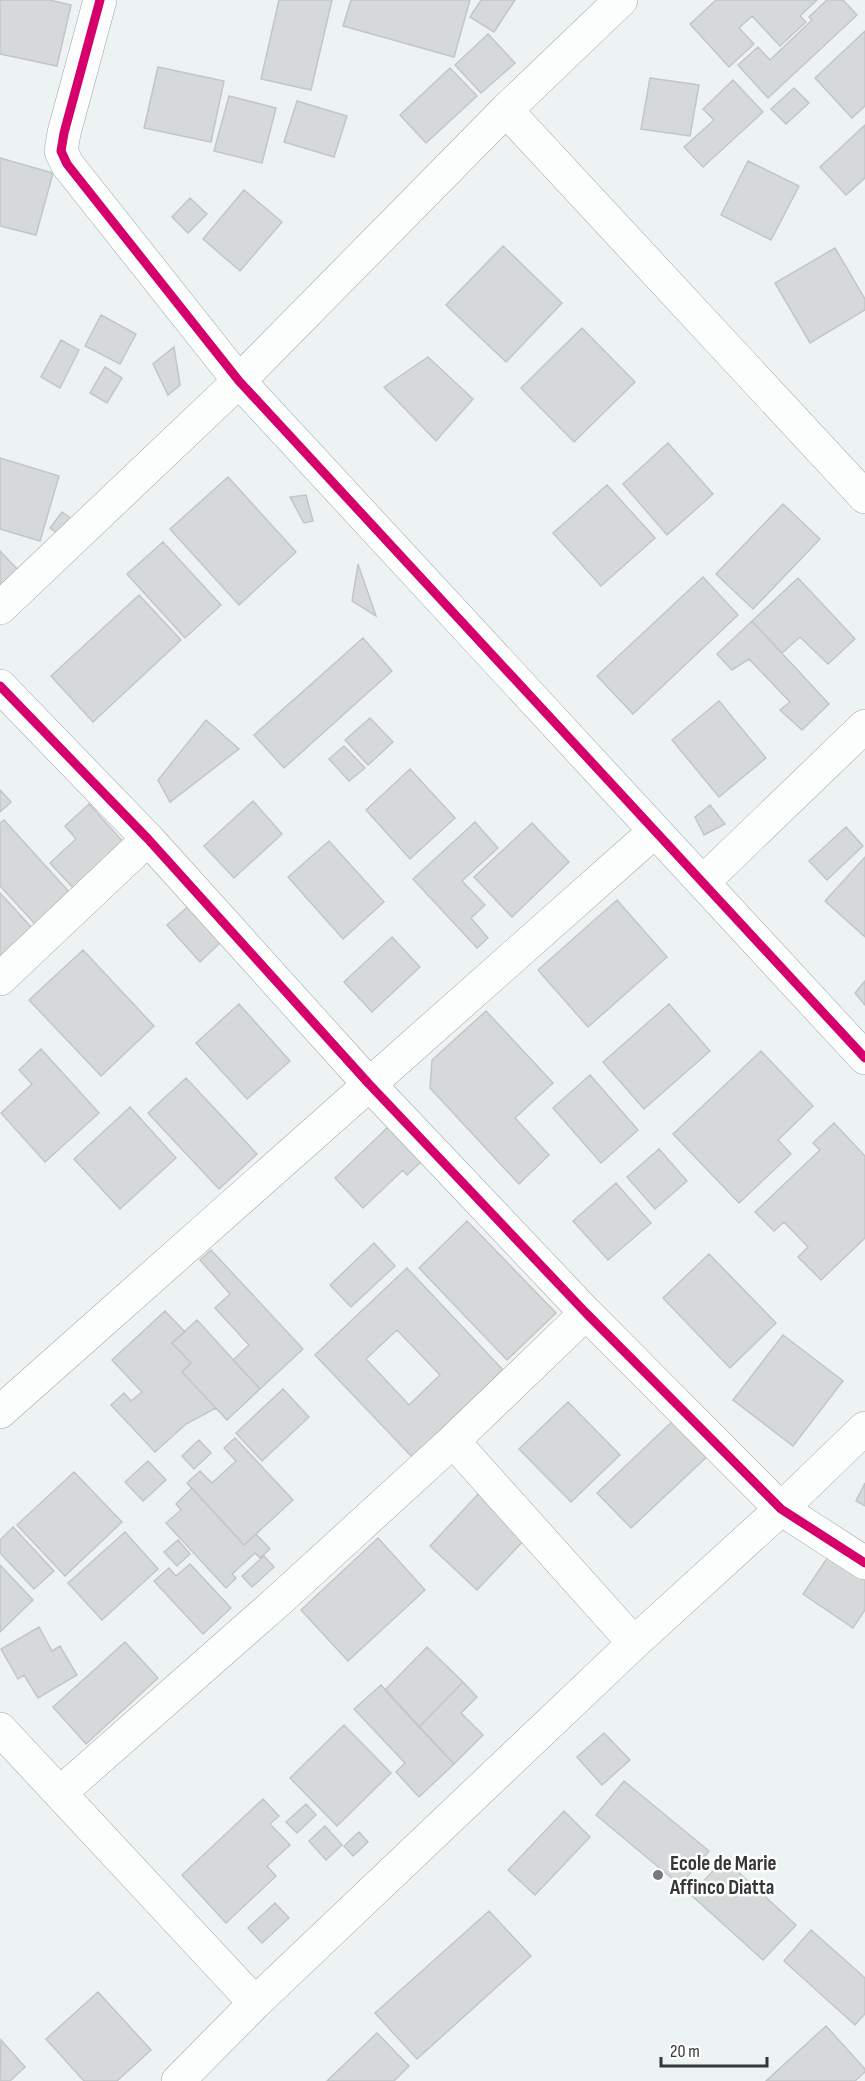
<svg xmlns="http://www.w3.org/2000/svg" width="865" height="2081" viewBox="0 0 865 2081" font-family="'Sofia Sans Condensed',sans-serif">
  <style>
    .building { fill: #d6d9da; stroke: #c3c6c6; stroke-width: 1.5; fill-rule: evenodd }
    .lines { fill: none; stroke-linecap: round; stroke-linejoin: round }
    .minor-casing { stroke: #a2a5a6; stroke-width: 34 }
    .minor { stroke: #fcfdfd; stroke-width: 33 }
    .cycleway-casing { stroke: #fff; stroke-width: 13 }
    .cycleway { stroke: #d6006c; stroke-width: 9 }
    .poi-dot { fill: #757878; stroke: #fff; stroke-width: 2 }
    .labels { text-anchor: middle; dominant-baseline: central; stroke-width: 5; stroke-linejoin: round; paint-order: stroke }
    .poi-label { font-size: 21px; font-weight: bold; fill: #343637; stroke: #fff; text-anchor: start }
  </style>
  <rect width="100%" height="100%" fill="#edf2f2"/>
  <!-- building -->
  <path class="building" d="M0,0H50L71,5L57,66L0,54Z
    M279,0H332L311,90L261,79Z
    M351,0H470L454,57L343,26Z
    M481,0H515L494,32L470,17Z
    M716,0H817L800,16L806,22L780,46L752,16L739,28L754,44L729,67L690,24Z
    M827,0H843L857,15L768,98L738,65L758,47L770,60L812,20L809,17Z
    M865,31V106L852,118L815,78Z
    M488,34L515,63L481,93L455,65Z
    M158,67L224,81L211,142L144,128Z
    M450,68L477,96L426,143L400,115Z
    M650,78L699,85L690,136L641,129Z
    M733,80L763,112L703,167L684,147L714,120L703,109Z
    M794,88L809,103L786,124L771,109Z
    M229,96L276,108L262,163L214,151Z
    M297,101L347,116L334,157L284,142Z
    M865,125V178L846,195L820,167Z
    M0,158L53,173L36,235L0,226Z
    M748,161L799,186L771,240L721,215Z
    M244,190L282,222L240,271L203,239Z
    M190,198L207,214L188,233L172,217Z
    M503,246L562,303L506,362L446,305Z
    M835,248L865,299V310L810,343L775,283Z
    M101,315L136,334L120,364L85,346Z
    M582,328L635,382L574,442L521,388Z
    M61,340L79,350L60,388L41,377Z
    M174,347L180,385L168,395L153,364Z
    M428,357L473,399L436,441L384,387Z
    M105,367L122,378L107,403L90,393Z
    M668,443L713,494L667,535L623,484Z
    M0,458L59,476L40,541L0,529Z
    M228,477L296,552L239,605L170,529Z
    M607,485L655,538L601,586L553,533Z
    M306,495L313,521L304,523L290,497Z
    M783,504L820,539L753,609L716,574Z
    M62,512L76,522L64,538L50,528Z
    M163,542L221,605L185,638L127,574Z
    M0,551L19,571L0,589Z
    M358,564L376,616L352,601Z
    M703,577L738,615L633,714L597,676Z
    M798,578L855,639L828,664L800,637L782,653L752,621Z
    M139,595L181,640L93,722L51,676Z
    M752,621L829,704L802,730L780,710L790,702L749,659L732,670L717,654Z
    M363,638L392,671L284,768L254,735Z
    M719,701L766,758L719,797L672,740Z
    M370,718L393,742L368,765L345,740Z
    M206,720L239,749L170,802L158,780Z
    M344,746L365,768L349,781L329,759Z
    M410,769L455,818L410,859L366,810Z
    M0,790L11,802L0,812Z
    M253,801L282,834L234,878L204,846Z
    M89,804L126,845L76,891L50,863L76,839L65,826Z
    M710,805L725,824L704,835L695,817Z
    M4,820L70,893L36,925L0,886V823Z
    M475,822L498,848L462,881L485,905L471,918L488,938L477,948L413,879Z
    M532,823L569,862L512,917L474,877Z
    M846,827L863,846L827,880L809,861Z
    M329,841L384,902L343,939L288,877Z
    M865,857V937L825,901Z
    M0,893L42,939L0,978Z
    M617,900L667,957L588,1027L538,970Z
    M191,904L223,940L200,962L167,925Z
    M392,937L420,967L372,1012L344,982Z
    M83,950L154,1026L101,1076L29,1000Z
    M865,981V1005L855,993Z
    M239,1004L290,1061L247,1099L196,1043Z
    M669,1004L710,1051L644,1109L603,1062Z
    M486,1011L553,1083L515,1118L549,1155L519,1184L430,1088L432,1060Z
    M41,1049L99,1113L45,1162L1,1113L32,1084L19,1070Z
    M761,1051L813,1106L778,1140L791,1154L739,1203L673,1134Z
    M590,1075L638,1130L601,1163L553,1108Z
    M186,1078L257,1154L219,1189L148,1113Z
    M130,1107L176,1158L120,1209L74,1159Z
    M834,1123L865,1156V1238L821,1280L798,1257L808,1247L784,1222L774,1231L755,1212L820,1150L813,1143Z
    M388,1127L421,1162L407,1175L403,1170L363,1208L335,1178Z
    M659,1149L687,1181L655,1209L627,1177Z
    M616,1183L651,1223L608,1260L573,1221Z
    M467,1221L556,1313L507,1360L419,1268Z
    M374,1243L395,1266L351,1307L330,1285Z
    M211,1250L303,1349L260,1389L233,1360L249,1345L215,1308L230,1294L200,1260Z
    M709,1254L776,1323L730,1368L663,1298Z
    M407,1268L503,1370L412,1457L315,1355ZM397,1330L440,1375L409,1405L366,1359Z
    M165,1311L185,1332L172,1343L191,1363L182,1372L216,1408L186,1424L155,1452L111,1405L124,1393L131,1401L142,1392L112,1360Z
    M197,1320L260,1389L227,1420L182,1372L191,1363L172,1343Z
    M783,1335L843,1381L793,1446L733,1400Z
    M283,1389L309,1417L262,1461L236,1433Z
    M568,1402L620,1455L571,1502L519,1449Z
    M678,1416L712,1452L631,1528L597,1493Z
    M235,1438L293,1500L244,1545L187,1483L200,1471L212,1483L236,1461L224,1448Z
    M199,1440L211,1453L194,1469L182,1456Z
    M148,1461L166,1480L143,1501L125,1482Z
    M74,1472L122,1522L65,1576L17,1525Z
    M865,1483V1506L856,1501Z
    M192,1488L244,1545L256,1534L270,1549L260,1558L255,1553L232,1574L236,1578L226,1588L166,1523L181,1510L176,1504Z
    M479,1493L527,1537L477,1590L430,1546Z
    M13,1527L54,1571L34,1589L0,1553V1540Z
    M125,1532L158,1569L102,1620L68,1583Z
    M378,1538L425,1590L348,1661L301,1610Z
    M178,1540L190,1554L177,1566L164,1552Z
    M832,1551L865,1573V1610L853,1628L803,1594Z
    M264,1556L274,1567L252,1587L242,1576Z
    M190,1564L231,1608L203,1634L154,1581L169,1568L176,1576Z
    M0,1565L33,1600L0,1632Z
    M39,1627L52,1651L60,1646L77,1675L38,1698L24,1675L18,1679L1,1649Z
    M125,1642L158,1678L86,1744L53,1707Z
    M427,1647L463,1682L419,1727L385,1690Z
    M463,1682L477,1697L461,1713L483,1735L454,1764L419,1727Z
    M381,1685L454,1764L419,1797L396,1772L405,1763L354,1709Z
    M344,1725L391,1773L337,1826L290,1778Z
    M604,1733L630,1760L602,1785L577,1757Z
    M624,1781L709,1851L680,1885L596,1815Z
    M263,1799L279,1816L270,1824L290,1845L267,1866L276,1876L226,1923L182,1875Z
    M306,1804L316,1815L297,1833L286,1822Z
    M564,1811L590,1837L535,1895L508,1870Z
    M325,1826L342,1845L326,1860L309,1841Z
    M359,1832L368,1842L353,1856L344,1846Z
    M724,1859L796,1925L763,1960L691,1895Z
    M275,1903L289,1918L262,1943L248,1928Z
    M489,1911L531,1956L417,2059L375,2013Z
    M811,1930L865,1978V2014L855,2025L784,1961Z
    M98,1992L151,2050L117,2081H84L46,2039Z
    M826,2026L865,2069V2072L855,2081H766Z
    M377,2033L409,2066L394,2081H327Z
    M1,2040L25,2067L10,2081H0Z"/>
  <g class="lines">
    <!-- minor casing -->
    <g class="minor-casing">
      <path id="minor" d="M100,0L64,133L61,151L67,164L239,381L865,1058
        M506,110L865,497
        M0,608L239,381L506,110L621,0
        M0,686L148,839L369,1084L586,1313L781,1509L865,1563
        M703,882L865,726
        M0,979L148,839
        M0,1412L655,831
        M453,1441L634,1643
        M0,1729L255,2003
        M60,1793L278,1601L453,1441L586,1313
        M178,2081L255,2003L634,1643L781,1509L865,1428"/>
    </g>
    <!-- minor -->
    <use href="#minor" class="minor"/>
    <!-- cycleway casing -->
    <g class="cycleway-casing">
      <path id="cycleway" d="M100,0L64,133L61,151L67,164L239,381L865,1058
        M0,686L148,839L369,1084L586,1313L781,1509L865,1563"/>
    </g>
    <!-- cycleway -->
    <use href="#cycleway" class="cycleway"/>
  </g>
  <!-- markers -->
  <circle class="poi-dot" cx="658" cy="1875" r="6"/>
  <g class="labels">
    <!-- poi labels -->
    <g class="poi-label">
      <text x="670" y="1863">Ecole de Marie<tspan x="670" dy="24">Affinco Diatta</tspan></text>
    </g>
  </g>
  <!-- scale -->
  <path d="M661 2057v9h106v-9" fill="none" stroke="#343637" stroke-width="3"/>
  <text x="670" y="2057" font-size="18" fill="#343637" stroke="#ffffff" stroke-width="4.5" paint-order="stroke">20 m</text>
</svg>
